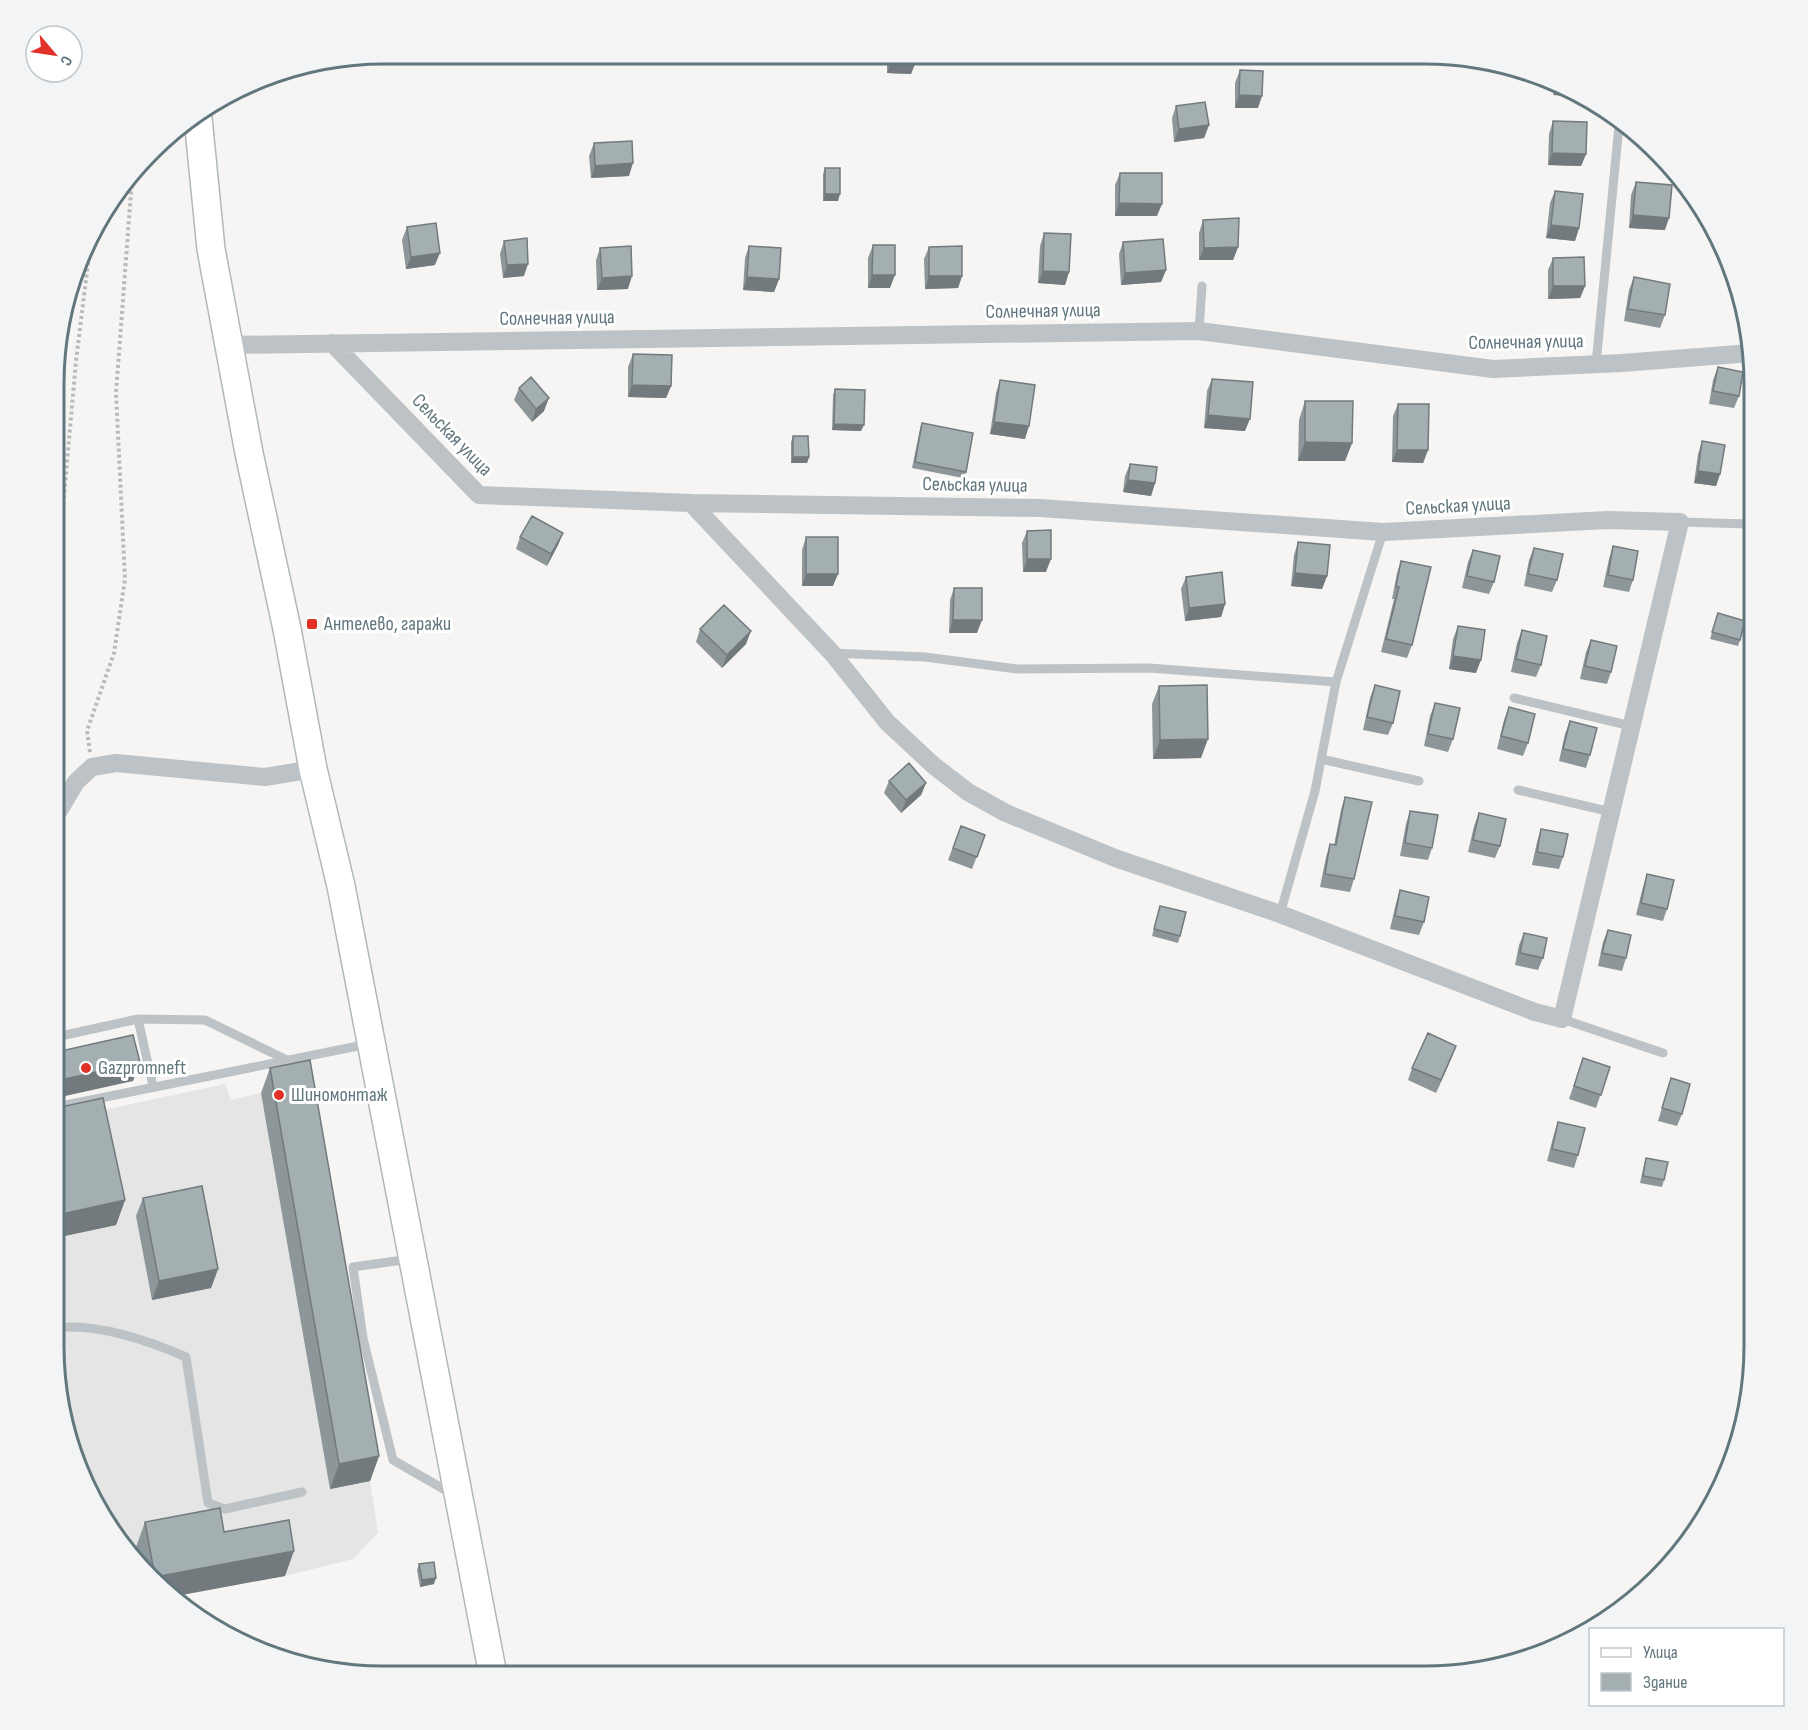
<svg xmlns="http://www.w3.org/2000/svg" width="1808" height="1730" viewBox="0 0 1808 1730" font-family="'Sofia Sans Condensed',sans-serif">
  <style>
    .built { fill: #e4e5e4 }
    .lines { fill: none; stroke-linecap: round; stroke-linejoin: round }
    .secondary-casing { stroke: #b1b8bb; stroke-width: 30 }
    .path { stroke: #b7bbbd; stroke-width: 4; stroke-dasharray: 3 3; stroke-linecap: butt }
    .lane { stroke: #bcc2c5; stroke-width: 9 }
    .street { stroke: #bcc2c5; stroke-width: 18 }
    .secondary { stroke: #fff; stroke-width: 27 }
    .wall { fill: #8d9699 }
    .shaded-wall { fill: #737a7d }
    .building { fill: #a4afb2; stroke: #737a7d; stroke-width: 1.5 }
    .poi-dot { fill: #e13128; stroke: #fff; stroke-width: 2 }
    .labels { text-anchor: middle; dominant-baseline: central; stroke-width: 6; stroke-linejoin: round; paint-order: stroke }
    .street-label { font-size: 20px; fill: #61767d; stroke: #fff }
    .poi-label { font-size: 20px; fill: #61767d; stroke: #fff; text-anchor: start }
    .rim { fill: none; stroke: #61767d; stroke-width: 3 }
  </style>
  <rect width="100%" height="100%" fill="#f6f5f3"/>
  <!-- built -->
  <path class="built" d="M225,1084L231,1100L261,1093L370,1481L378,1533L353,1559L285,1576L171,1597L123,1547L79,1472L55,1367L56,1120Z"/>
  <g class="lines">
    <!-- secondary casing -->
    <g class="secondary-casing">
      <path id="secondary" d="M198,118L211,249L249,453L287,629L313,769L341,886L493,1675"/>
    </g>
    <!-- path -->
    <path class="path" d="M59,552L76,361L91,239
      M90,752L87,731L114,653L125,579L116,393L132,179"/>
    <!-- lane -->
    <path class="lane" d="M1199,331L1202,286
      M1596,364L1619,125
      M1680,522L1748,524L1753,494
      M832,653L925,657L1017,669L1149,668L1336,682
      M1514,698L1631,726
      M1321,759L1419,781
      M1518,790L1611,812
      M1280,914L1315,791L1336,682L1383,532
      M138,1019L153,1086
      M1562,1019L1663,1053
      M56,1037L138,1019L205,1020L287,1060
      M56,1107L368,1044
      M410,1259L353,1267L363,1338L393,1460L454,1495
      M55,1328C96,1323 149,1341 186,1357L208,1503L225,1509L302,1492"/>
    <!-- street -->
    <path class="street" d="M332,343L479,495L691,503L1040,508L1383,532L1608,520L1680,522L1562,1019L1535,1012L1280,914L1115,858L1006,813L968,792L933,765L887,722L832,653L691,503
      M229,345L1199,331L1493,369L1622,363L1751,353
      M58,812L76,782L92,767L116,763L265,777L313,769"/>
    <!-- secondary -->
    <use href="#secondary" class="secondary"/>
  </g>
  <!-- wall -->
  <path class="wall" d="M887,55H916V61L911,74L887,73Z
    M1240,70L1258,108H1235V83Z
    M1176,106L1209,125L1204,138L1174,142L1172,118Z
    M1553,121L1586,154L1581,166L1548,165L1549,134Z
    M594,143L629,176L591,178L589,156Z
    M825,168L838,201H823V174Z
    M1120,173L1157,216H1115V185Z
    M1636,182L1665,230L1629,228L1631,195Z
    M1555,191L1579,228L1575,241L1546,238L1550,203Z
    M1203,220L1238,247L1233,260H1199V233Z
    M407,227L435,265L406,269L402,240Z
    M1044,233L1069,272L1065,285L1038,283L1040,246Z
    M504,241L524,276L503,278L500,254Z
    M1123,242L1166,270L1161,282L1121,285L1119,254Z
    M873,245L890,288H868V258Z
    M749,246L779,279L774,292L743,290L745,258Z
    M929,247L962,276L958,288L925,289L924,259Z
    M600,248L628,289L597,290L596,260Z
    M1553,258L1585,286L1580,298L1548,299V270Z
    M1634,277L1665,315L1660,328L1624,321L1629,290Z
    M633,354L671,386L666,398L628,397V367Z
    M1718,367L1739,396L1734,408L1709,404L1713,380Z
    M1212,379L1245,431L1204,428L1207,391Z
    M1000,380L1025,439L990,434L996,393Z
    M519,388L544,411L532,422L514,400Z
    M835,389L861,431L832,430L833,395Z
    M1305,401L1352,443L1345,461H1298L1299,420Z
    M1398,404L1428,450L1423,463L1392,462L1393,416Z
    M922,423L966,472L963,478L912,468L920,429Z
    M793,436L809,457L807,463H791V442Z
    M1702,441L1720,474L1716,486L1694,483L1698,454Z
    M1130,464L1155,483L1151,496L1123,492L1125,476Z
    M1027,531L1046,572H1023L1022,543Z
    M563,533L558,545L547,566L516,549L520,537Z
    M806,537L833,586H802V550Z
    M1298,542L1327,576L1322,589L1291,586L1294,555Z
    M1613,546L1633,580L1629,592L1603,587L1609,559Z
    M1534,548L1557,580L1552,592L1524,586L1529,560Z
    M1473,550L1494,582L1489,594L1462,588L1468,562Z
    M1401,561L1412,645L1407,658L1381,652L1394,599H1392L1397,573Z
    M1186,577L1225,604L1221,617L1185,621L1181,589Z
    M954,588L977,633H949L950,600Z
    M1718,613L1740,640L1738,646L1710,639Z
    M1458,626L1476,673L1449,669L1453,639Z
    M700,629L746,644L722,668L696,642Z
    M1522,630L1541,665L1536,677L1511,672L1517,643Z
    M1591,640L1611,672L1607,684L1580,679L1586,652Z
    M1375,685L1393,723L1388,735L1363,730L1370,698Z
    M1159,686L1201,758L1153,759L1152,704Z
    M1435,703L1453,739L1448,752L1424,746L1430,716Z
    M1509,707L1528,743L1523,756L1497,749L1504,720Z
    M1570,721L1590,755L1586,768L1559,761L1565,734Z
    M889,781L926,783L921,795L901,813L884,793Z
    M1345,797L1354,879L1350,892L1320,887L1326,857L1330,844L1334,845L1341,810Z
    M1410,811L1432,848L1428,860L1400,856L1406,824Z
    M1479,813L1500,846L1495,858L1468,852L1474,826Z
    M961,826L985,835L972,869L948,860Z
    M1541,829L1563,857L1559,869L1532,865L1537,842Z
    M1647,874L1667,909L1663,921L1636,915L1643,887Z
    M1400,890L1424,922L1419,935L1390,929L1396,903Z
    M1160,906L1180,936L1178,943L1152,936Z
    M1608,930L1626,958L1622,971L1598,966L1603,942Z
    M1524,933L1543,958L1538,970L1515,965L1519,945Z
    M1456,1046L1436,1093L1408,1080L1412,1068Z
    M1583,1058L1610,1067L1596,1108L1569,1099Z
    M270,1068L379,1456L370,1481L330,1489L261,1093Z
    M1671,1078L1682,1114L1677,1126L1658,1121Z
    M56,1108L125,1200L116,1225L55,1238Z
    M1558,1122L1578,1155L1574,1168L1547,1161L1554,1134Z
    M1646,1158L1664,1180L1662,1187L1640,1183L1644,1165Z
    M143,1198L218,1269L211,1288L152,1300L136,1216Z
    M145,1522L224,1532L285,1576L167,1594L139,1564L136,1547Z
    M419,1564L434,1584L420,1587L417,1570Z"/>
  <!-- shaded-wall -->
  <path class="shaded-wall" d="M774,55H802L801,60H772Z
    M1048,56H1078L1076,59L1046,62Z
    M891,61H916L911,74L887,73Z
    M1556,87L1587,98L1553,95Z
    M1239,95L1262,96L1258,108H1235Z
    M1209,125L1204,138L1174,142L1179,129Z
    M1552,153L1586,154L1581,166L1548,165Z
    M633,163L629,176L591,178L595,166Z
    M825,194H840L838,201H823Z
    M1119,203L1162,204L1157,216H1115Z
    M1633,215L1669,218L1665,230L1629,228Z
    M1551,225L1579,228L1575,241L1546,238Z
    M1238,247L1233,260H1199L1204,248Z
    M440,253L435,265L406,269L411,257Z
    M528,264L524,276L503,278L507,265Z
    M1166,270L1161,282L1121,285L1125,273Z
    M1043,271L1069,272L1065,285L1038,283Z
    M872,275H895L890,288H868Z
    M632,276L628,289L597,290L602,278Z
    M929,276H962L958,288L925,289Z
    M747,277L779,279L774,292L743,290Z
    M1553,286H1585L1580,298L1548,299Z
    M632,385L671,386L666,398L628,397Z
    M549,398L544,411L532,422L536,409Z
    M1208,415L1250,419L1245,431L1204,428Z
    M994,422L1029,426L1025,439L990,434Z
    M834,424L864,425L861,431L832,430Z
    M1305,442L1352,443L1345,461H1298Z
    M1397,450H1428L1423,463L1392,462Z
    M793,457H809L807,463H791Z
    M1698,471L1720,474L1716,486L1694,483Z
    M1128,480L1155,483L1151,496L1123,492Z
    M563,533L558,545L547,566L551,554Z
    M1027,559H1051L1046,572H1023Z
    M1295,573L1327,576L1322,589L1291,586Z
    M806,574H838L833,586H802Z
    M1225,604L1221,617L1185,621L1189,608Z
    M953,620H982L977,633H949Z
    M751,631L746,644L722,668L727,655Z
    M1453,656L1481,660L1476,673L1449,669Z
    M1208,739L1201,758L1153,759L1160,740Z
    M926,783L921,795L901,813L906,800Z
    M1456,1046L1451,1059L1436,1093L1441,1080Z
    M140,1062L133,1081L56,1098V1081Z
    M125,1200L116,1225L55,1238V1231L62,1214Z
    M218,1269L211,1288L152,1300L159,1281Z
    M379,1456L370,1481L330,1489L339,1464Z
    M294,1551L285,1576L171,1597L167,1594L154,1580L155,1577Z
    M436,1578L434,1584L420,1587L422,1580Z"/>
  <!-- building -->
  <path class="building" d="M891,55H916V61H891Z
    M1240,70L1263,71L1262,96L1239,95Z
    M1205,102L1209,125L1179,129L1176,106Z
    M1553,121L1587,122L1586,154L1552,153Z
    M632,141L633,163L595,166L594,143Z
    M825,168H840V194H825Z
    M1120,173H1162V204L1119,203Z
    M1636,182L1672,185L1669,218L1633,215Z
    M1555,191L1583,194L1579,228L1551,225Z
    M1239,218L1238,247L1204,248L1203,220Z
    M436,223L440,253L411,257L407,227Z
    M1044,233L1071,234L1069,272L1043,271Z
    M527,238L528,264L507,265L504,241Z
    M1163,239L1166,270L1125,273L1123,242Z
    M873,245H895V275H872Z
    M631,246L632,276L602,278L600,248Z
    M749,246L781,248L779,279L747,277Z
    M962,246V276H929V247Z
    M1584,257L1585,286H1553V258Z
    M1634,277L1670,284L1665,315L1628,309Z
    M633,354L672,355L671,386L632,385Z
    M1718,367L1743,372L1739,396L1713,391Z
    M531,377L549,398L536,409L519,388Z
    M1212,379L1253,382L1250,419L1208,415Z
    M1000,380L1035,385L1029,426L994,422Z
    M835,389L865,390L864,425L834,424Z
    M1305,401H1353L1352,443L1305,442Z
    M1398,404H1429L1428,450H1397Z
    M922,423L973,433L966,472L915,462Z
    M793,436H808L809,457H793Z
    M1702,441L1725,445L1720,474L1698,471Z
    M1130,464L1157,467L1155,483L1128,480Z
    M532,516L563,533L551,554L520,537Z
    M1051,530V559H1027V531Z
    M806,537H838V574H806Z
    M1298,542L1330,545L1327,576L1295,573Z
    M1613,546L1638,551L1633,580L1608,575Z
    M1534,548L1563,554L1557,580L1528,574Z
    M1473,550L1500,556L1494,582L1467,576Z
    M1401,561L1431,567L1412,645L1386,639L1399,587L1396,586Z
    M1222,572L1225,604L1189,608L1186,577Z
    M954,588H982V620H953Z
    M724,605L751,631L727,655L700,629Z
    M1718,613L1745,621L1740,640L1712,632Z
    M1458,626L1485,630L1481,660L1453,656Z
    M1522,630L1547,636L1541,665L1516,659Z
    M1591,640L1617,646L1611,672L1585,666Z
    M1207,685L1208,739L1160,740L1159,686Z
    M1375,685L1400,691L1393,723L1367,717Z
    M1435,703L1460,708L1453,739L1428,734Z
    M1509,707L1535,714L1528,743L1501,736Z
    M1570,721L1597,728L1590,755L1563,749Z
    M909,763L926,783L906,800L889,781Z
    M1345,797L1372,802L1354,879L1325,874L1330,844L1336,845Z
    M1410,811L1438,815L1432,848L1405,843Z
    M1479,813L1506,819L1500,846L1473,840Z
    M961,826L985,835L977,857L953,848Z
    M1541,829L1568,834L1563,857L1537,852Z
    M1647,874L1674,880L1667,909L1641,903Z
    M1400,890L1429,897L1424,922L1395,916Z
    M1160,906L1186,912L1180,936L1154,929Z
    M1608,930L1631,935L1626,958L1602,953Z
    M1524,933L1547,938L1543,958L1520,953Z
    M1428,1033L1456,1046L1441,1080L1412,1068Z
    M133,1035L140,1062L56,1081V1052Z
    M1583,1058L1610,1067L1601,1095L1574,1086Z
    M310,1060L379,1456L339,1464L270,1068Z
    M1671,1078L1690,1084L1682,1114L1662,1108Z
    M103,1098L125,1200L62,1214L56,1185V1108Z
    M1558,1122L1585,1128L1578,1155L1552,1149Z
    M1646,1158L1668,1162L1664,1180L1643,1176Z
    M202,1186L218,1269L159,1281L143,1198Z
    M220,1508L224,1532L289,1520L294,1551L155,1577L145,1522Z
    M434,1562L436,1578L422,1580L419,1564Z"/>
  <!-- markers -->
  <g class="poi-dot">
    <rect x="306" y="618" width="12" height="12" rx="3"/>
    <circle cx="86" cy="1068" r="6"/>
    <circle cx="279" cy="1095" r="6"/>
  </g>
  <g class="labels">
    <!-- street labels -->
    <g class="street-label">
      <text transform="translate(1043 311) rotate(-1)">Солнечная улица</text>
      <text transform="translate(557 318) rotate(-1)">Солнечная улица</text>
      <text transform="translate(1526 342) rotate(-1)">Солнечная улица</text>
      <text transform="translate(452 435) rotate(46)">Сельская улица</text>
      <text transform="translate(975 485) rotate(1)">Сельская улица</text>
      <text transform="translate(1458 506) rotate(-3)">Сельская улица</text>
    </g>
    <!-- poi labels -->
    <g class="poi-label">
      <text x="324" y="624">Антелево, гаражи</text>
      <text x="98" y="1068">Gazpromneft</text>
      <text x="291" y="1095">Шиномонтаж</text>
    </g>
  </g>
  <!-- crop -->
  <path d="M0 0H1808V1730H0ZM384 64H1424A320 320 0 0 1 1744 384V1346A320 320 0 0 1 1424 1666H384A320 320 0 0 1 64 1346V384A320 320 0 0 1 384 64Z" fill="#f2f4f5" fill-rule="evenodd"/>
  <path class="rim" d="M384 64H1424A320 320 0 0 1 1744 384V1346A320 320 0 0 1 1424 1666H384A320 320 0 0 1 64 1346V384A320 320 0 0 1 384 64Z"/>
  <!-- legend -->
  <rect x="1589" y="1628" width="195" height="78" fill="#ffffff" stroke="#c0c8cb" stroke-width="1.5"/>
  <rect x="1601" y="1648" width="30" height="9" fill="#ffffff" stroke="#c0c8cb" stroke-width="1.5"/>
  <text x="1643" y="1658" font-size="18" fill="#61767d">Улица</text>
  <rect x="1601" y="1673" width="30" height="18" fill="#a4afb2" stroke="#c0c8cb" stroke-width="1.5"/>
  <text x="1643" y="1688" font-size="18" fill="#61767d">Здание</text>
  <!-- north arrow -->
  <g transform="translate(54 54) rotate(119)"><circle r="28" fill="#ffffff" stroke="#c0c8cb" stroke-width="1.5"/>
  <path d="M0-4.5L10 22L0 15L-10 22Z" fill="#e13128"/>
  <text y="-9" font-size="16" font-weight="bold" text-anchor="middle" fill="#61767d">С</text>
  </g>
</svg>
